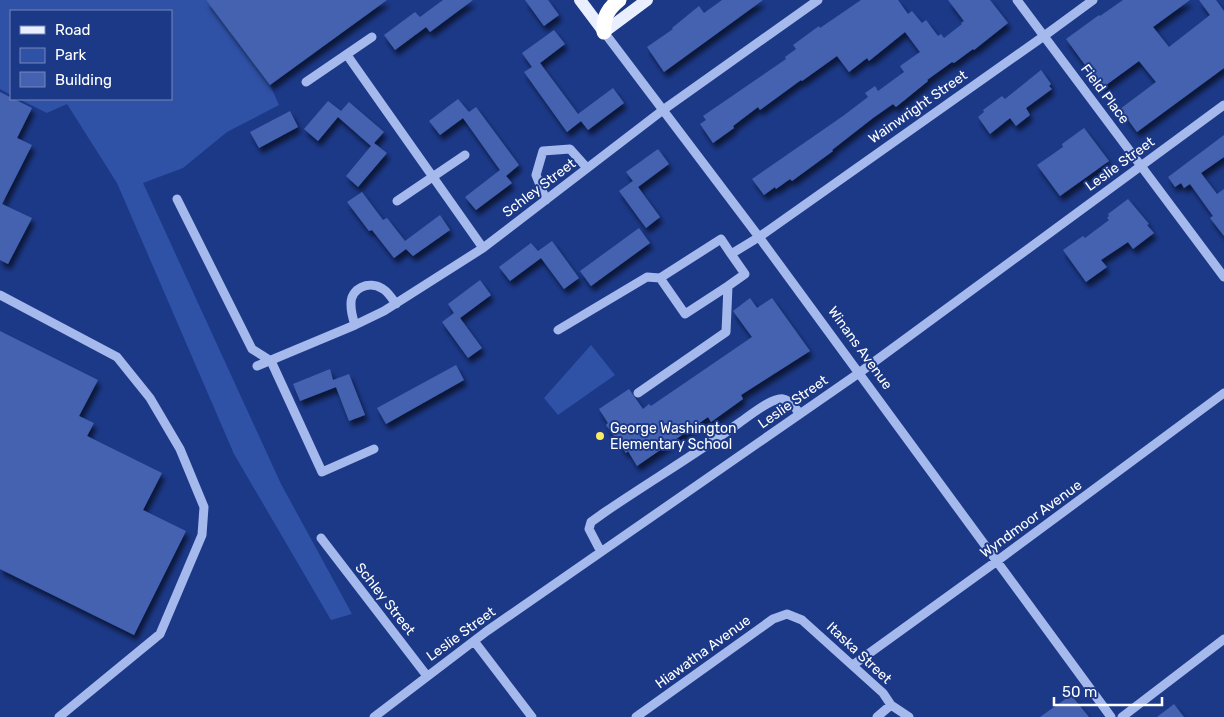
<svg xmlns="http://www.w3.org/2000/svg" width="1224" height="717" viewBox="0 0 1224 717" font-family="Rubik,sans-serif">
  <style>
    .green { fill: #2f51a6 }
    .building { fill: #4462b1; filter: url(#shadow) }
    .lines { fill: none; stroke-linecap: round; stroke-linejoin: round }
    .minor { stroke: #a5b9ec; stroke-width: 9 }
    .major { stroke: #eaefff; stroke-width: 12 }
    .highway { stroke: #fff; stroke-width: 15 }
    .poi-dot { fill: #fcea62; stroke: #1c3988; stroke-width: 2 }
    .labels { text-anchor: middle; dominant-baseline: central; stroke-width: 4; stroke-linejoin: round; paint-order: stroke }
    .street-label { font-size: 14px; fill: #fff; stroke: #1c3988 }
    .poi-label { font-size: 14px; fill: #fff; stroke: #1c3988; text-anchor: start }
  </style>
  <defs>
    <filter id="shadow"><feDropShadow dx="3" dy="5.5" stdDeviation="2.5" flood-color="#0009"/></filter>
  </defs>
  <rect width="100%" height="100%" fill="#1c3988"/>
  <!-- green -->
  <path class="green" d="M0,0H206L270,85L279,105L227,132L183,168L143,183L281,484L352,614L331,620L234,454L117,183L67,104L47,113L19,99H171V11H11V95L0,89Z
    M591,345L615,375L558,415L544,398Z"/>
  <!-- building -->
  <path class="building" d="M206,0H387L270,85Z
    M443,0H473L430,32L426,27L395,50L384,35L415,12L420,17Z
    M525,0H548L559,15L544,26Z
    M722,0H763L664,72L647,47L673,29L672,28L699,6L704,13Z
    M861,0H898L908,14L912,11L922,23L926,20L938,36L941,34L944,38L962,24L961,23L964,21L948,0H990L1008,23L974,50L973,49L954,63L952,62L927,80L928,81L896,107L893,104L873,118L832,150L833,151L792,181L790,179L776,189L775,187L764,195L752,179L843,116L868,97L865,93L875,86L878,91L904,72L900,66L920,52L905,32L869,61L867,58L849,72L837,56L802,81L801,80L760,110L758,107L733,126L734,128L713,143L700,124L706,120L703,116L786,59L785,57L796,49L793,45L819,26L820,28Z
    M1123,0H1190L1153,27L1169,47L1210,15L1199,0H1216L1224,11V68L1137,132L1120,109L1156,82L1139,61L1102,88L1066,39L1099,15L1100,16Z
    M554,30L565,44L540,63L578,114L613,88L624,103L588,130L581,121L567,132L524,72L532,67L522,53Z
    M1041,70L1051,84L1049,86L1052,89L1026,108L1030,115L1016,126L1010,118L990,134L978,117L984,112L983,110L1002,96L1005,99Z
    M0,92L32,108L17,138L32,145L2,204L32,218L8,264L0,260Z
    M458,99L469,112L476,107L519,165L506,176L512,183L476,210L465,197L500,170L463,118L440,135L429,121Z
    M328,101L341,111L349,102L384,132L374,143L387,153L358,187L346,176L371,146L338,117L318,141L304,129Z
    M290,111L298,127L259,148L250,132Z
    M1084,128L1109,161L1060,196L1037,165L1063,147L1062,144Z
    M1224,135V157L1201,173L1217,194L1224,189V236L1210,218L1213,216L1190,184L1184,188L1181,183L1175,187L1168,177Z
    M658,149L669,164L638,187L660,217L646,228L619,191L633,181L626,172Z
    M362,192L383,220L387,218L405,241L440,215L450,230L413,256L406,249L394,258L372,230L369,231L347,202Z
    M1128,199L1149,224L1147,225L1154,233L1133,249L1128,242L1101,260L1107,267L1086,282L1063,250L1083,236L1085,238L1109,220L1107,218L1109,216L1108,214Z
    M639,228L650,243L591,286L580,271Z
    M552,241L579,278L564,289L541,258L510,281L499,267L531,243L538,251Z
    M480,280L491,295L460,318L482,348L468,358L442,322L454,313L448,304Z
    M750,298L757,308L772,298L810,351L741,395L743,399L711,422L708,417L637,466L628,451L626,453L606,425L608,423L599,409L629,389L643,409L649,404L651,406L752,337L733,311Z
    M0,331L98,380L79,416L94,423L87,436L162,473L143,510L186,531L134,635L0,569Z
    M456,365L464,380L386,424L377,408Z
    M330,369L333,380L349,374L365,415L349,421L336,387L300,401L293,384Z
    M1071,695L1089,717H1040Z
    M1174,704L1184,717H1157Z"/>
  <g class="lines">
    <!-- minor -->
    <path class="minor" d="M1017,0L1224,277
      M604,32L759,237L1111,717
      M347,55L483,248
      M306,82L372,37
      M177,199L252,349L271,361L322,472L374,449
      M546,200L536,175L543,151L570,149L587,168
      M397,201L465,155
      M660,278L721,239L731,254
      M0,295L117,357L150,398L180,449L204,507L202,535L160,634L59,717
      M355,325C353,319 351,312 351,305C350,288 369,280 383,289C388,292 392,298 396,304
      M558,330L647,277L660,278L685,314L728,286
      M257,366L355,325L384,311L483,248L663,110L818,0
      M638,393L726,332L728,286L745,274L731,254L759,237L1044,36L1093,0
      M321,538L427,676
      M601,552L589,529L591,522L605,512C649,482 696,454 739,423C748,417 772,397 783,399C790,400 796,409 800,414
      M474,641L532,717
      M853,665L997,561L1224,393
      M374,717L487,631L859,373L1224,105
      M636,717L773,619L787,614L802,620L883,693L891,705L909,717
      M877,717L891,705
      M1122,717L1224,639"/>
    <!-- major -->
    <path class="major" d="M580,0L604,32L647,0"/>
    <!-- highway -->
    <path class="highway" d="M604,32C603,17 608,9 619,0"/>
  </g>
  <!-- markers -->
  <circle class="poi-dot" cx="600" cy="436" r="5"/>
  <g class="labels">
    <!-- street labels -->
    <g class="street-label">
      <text transform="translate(1105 94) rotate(53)">Field Place</text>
      <text transform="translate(918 107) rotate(-35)">Wainwright Street</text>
      <text transform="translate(1120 164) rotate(-36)">Leslie Street</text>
      <text transform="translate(539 188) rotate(-37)">Schley Street</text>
      <text transform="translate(860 348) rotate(54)">Winans Avenue</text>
      <text transform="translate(793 402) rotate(-35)">Leslie Street</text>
      <text transform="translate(1031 519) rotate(-36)">Wyndmoor Avenue</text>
      <text transform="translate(385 599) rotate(52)">Schley Street</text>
      <text transform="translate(461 634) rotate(-36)">Leslie Street</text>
      <text transform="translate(703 652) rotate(-36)">Hiawatha Avenue</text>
      <text transform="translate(859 653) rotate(43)">Itaska Street</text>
    </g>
    <!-- poi labels -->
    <g class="poi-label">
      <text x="610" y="428">George Washington<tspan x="610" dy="16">Elementary School</tspan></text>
    </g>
  </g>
  <!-- legend -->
  <rect x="10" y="10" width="162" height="90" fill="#1c3988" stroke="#7788b8"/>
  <rect x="20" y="26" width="25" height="8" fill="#eaefff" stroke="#7788b8"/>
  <text x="55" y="35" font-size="15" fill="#ffffff">Road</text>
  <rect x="20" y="48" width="25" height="15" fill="#2f51a6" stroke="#7788b8"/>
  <text x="55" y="60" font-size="15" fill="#ffffff">Park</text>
  <rect x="20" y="72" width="25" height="15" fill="#4462b1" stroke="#7788b8"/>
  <text x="55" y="85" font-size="15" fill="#ffffff">Building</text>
  <!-- scale -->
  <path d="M1054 697v8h108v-8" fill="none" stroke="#ffffff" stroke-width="2.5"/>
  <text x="1062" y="697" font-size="15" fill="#ffffff" stroke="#1c3988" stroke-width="4" paint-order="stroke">50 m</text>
</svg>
